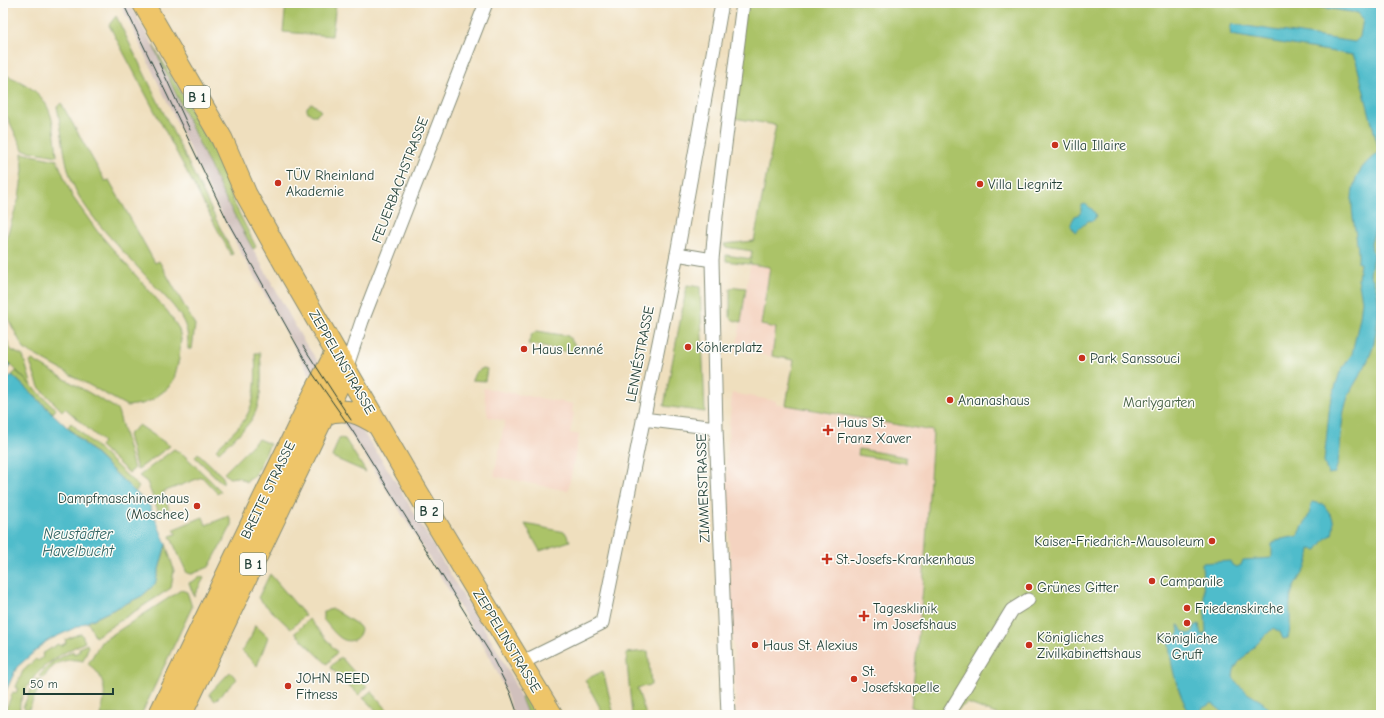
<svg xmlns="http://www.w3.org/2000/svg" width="1384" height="718" viewBox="0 0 1384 718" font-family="'Comic Neue',sans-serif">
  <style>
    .built { fill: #f4d3c0 }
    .industrial { fill: #d0c0bc }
    .green { fill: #abc368; stroke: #65804e }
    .water { fill: #50bccb; stroke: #387c80 }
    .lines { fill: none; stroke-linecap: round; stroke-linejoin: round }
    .street-casing { stroke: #878e79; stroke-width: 15 }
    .primary-casing { stroke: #878e79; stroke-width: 23 }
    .street { stroke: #fff; stroke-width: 13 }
    .primary { stroke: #eec569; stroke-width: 21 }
    .tram { stroke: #1f3d34; stroke-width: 1 }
    .poi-dot { fill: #c8321e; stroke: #fdfcf7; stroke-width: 1.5 }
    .labels { text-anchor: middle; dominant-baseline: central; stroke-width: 3; stroke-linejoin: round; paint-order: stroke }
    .shield { fill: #fdfcf7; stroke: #62766e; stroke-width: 1 }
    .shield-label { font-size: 13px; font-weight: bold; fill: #1f3d34 }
    .poi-label { font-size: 14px; fill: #1f3d34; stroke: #fdfcf7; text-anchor: start }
    .street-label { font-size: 14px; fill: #1f3d34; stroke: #fdfcf7 }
    .park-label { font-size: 14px; fill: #425e41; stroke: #fdfcf7 }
    .water-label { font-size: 15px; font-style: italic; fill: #2e6361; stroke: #fdfcf7 }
  </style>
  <rect width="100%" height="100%" fill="#fdfcf7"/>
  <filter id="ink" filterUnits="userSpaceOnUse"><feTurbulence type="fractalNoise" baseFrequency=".025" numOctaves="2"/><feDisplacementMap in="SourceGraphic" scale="8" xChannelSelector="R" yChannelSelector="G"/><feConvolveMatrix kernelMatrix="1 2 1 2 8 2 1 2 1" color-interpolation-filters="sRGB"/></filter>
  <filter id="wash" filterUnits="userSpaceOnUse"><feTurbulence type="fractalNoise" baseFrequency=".012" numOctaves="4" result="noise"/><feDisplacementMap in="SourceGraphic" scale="16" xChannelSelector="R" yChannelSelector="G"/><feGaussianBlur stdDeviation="0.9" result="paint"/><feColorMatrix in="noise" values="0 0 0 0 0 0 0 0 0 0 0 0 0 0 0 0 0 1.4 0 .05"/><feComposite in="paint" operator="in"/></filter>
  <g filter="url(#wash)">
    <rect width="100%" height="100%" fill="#efdfbe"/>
    <!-- built -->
    <path class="built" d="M937,223L939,706L934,715H736L726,462L732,393L776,401V404L785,405L793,360L736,351L754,242Z
      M483,388L573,404L572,412L574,413L570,433L579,435L568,491L494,476L505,421L488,417Z"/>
    <!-- industrial -->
    <path class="industrial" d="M120,3H129L153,45L224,196L303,340L319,363L310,375L240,251L214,200Z
      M339,417H353L393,477L459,589L494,644L514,682L528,715H514L501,680L489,655L379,477Z"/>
    <!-- green -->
    <path class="green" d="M286,3H336L332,36L283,32Z
      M743,3H1381V715H999L967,703L950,715H937L911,707L923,588L933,431L786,405L794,360L772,356L776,328L761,325L770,267L750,264V261L749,264L726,261V255L751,259L752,251L725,247L724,244L754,241L776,125L728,117Z
      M116,16L233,254L231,255L109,25Z
      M153,45L221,162L234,203L256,247L253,249L224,196Z
      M3,74C50,92 53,110 57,156L23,150L3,108Z
      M61,103L105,181L109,180L155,263L159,261L195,325L192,349H188C188,342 188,334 186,328C181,312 166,298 155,286C130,258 100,230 80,198C63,170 64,138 57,107Z
      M312,103L321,111L317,115H312L307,111V107Z
      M22,153L57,160L72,196L97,231L168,312L179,329L181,339L179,359L174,379L168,388L152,400L142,404L127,406L24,349L3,309V249L19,198L23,170Z
      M687,285L700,287L705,412L664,406Z
      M736,287L746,288L741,322L733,320L730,317V289Z
      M3,330L11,350L23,356L32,386L9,363L10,366L3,360Z
      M537,331L568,336L575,345L574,353L528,344L532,334Z
      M255,353H260C262,373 263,401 252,419C244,431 229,442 219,452L216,449C225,439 239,429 246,417C257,398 256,374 255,353Z
      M32,360L112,406L118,411L134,469L129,473L100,446L103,442L65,408L62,411L39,387L30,362Z
      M483,368L487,369L485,381L472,380L475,373Z
      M16,371L56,409L53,413L12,375Z
      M71,423L139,487L135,492L68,427Z
      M139,425L170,446L137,470L128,435Z
      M339,438L345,439L366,472L332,457Z
      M258,439L270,444L254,477L249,478L247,482L238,477L229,478L224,473Z
      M174,449L184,455L221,491L217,493L202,477L163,492L169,509L159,513L147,482L139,476Z
      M859,449L906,457V463L858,455Z
      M198,453L223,477V484L195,457Z
      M229,516L232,525L209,567L192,574L187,573L170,536L176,534L174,529L203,517L206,525Z
      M525,524L565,532L570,541L540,551Z
      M166,544L174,570L171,588L95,637L88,622L142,596L155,584Z
      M270,574L305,615L291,629L258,598Z
      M201,577L204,578L194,596L189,583Z
      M181,590L187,592L192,607L141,715H100C107,695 107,677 88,664L101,642Z
      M333,609L358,625L361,629C360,634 358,638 353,640C341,645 330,627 323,619V613L328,610Z
      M309,619L337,652L327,664L295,633Z
      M255,625L268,637L257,666L242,651L251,637Z
      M81,633L85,642C56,656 31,670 20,703C19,707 21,711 19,715L6,709L13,692L16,693L18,688L16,687L23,671L36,659L38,661L43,657L42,654L58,644L60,646L66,643L65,640Z
      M87,644L88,648L83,661C66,657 52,663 44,678L39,676L52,662L73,651L74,654L80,651L79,648Z
      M648,651L651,685L637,688L646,715H632L626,653Z
      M341,657L367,687L359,695L330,667Z
      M603,671L614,715H604L585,680Z
      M230,672L237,679L215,701L209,694Z
      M36,679L42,681L28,711L23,707Z
      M371,691L392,715H381L363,698Z
      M527,693L540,715H528L521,698Z"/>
    <!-- water -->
    <path class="water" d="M1290,3H1381V206L1371,244L1373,256L1370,275C1384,292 1378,338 1368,360C1362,374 1350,388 1346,403C1339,426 1343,451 1335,473L1328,474L1324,462L1330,403L1340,372L1352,354L1360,317L1362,300L1358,279L1360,263H1358C1360,233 1342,200 1360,171C1364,164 1373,157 1379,151L1356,61L1353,55L1231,35L1230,29L1232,24L1355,42L1360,37L1363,19L1358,13Z
      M1085,204L1092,209L1096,215L1094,220L1088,221L1075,232L1070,225L1075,216L1081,213V205Z
      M3,360L10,366L5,372L10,377L12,375L150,506L166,544L155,584L142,596L47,641L17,667L3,697Z
      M1312,502L1323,504C1332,517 1336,518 1332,535L1325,539L1317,550L1310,549C1309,554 1309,560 1307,565C1303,574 1295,582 1292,592C1287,607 1293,623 1288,638L1283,639L1280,632L1273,628L1239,662L1234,670L1233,677C1236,682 1241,688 1246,692C1254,698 1270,703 1271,715H1226L1212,703L1201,709L1200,715H1191C1176,692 1170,662 1168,635L1176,637L1179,634L1178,625H1179L1183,632L1188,634L1193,632L1195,626L1199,624L1201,634L1204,635L1206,632L1202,563L1230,561L1232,565L1237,567L1241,565L1243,560L1272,558V544L1277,540L1298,536L1309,515Z"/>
  </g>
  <g filter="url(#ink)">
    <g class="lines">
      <!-- street casing -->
      <g class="street-casing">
        <path id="street" d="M677,254L712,260
          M346,369L362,321L486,3
          M643,419L716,428
          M521,663L602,623L677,254L722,3
          M728,715L716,428L712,260L716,216L743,3
          M948,715L1012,610L1028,600"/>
      </g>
      <!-- primary casing -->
      <g class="primary-casing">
        <path id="primary" d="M143,3L222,139L246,194L291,275L406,473L552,715
          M325,414C346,407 360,413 378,425
          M159,715L313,396L336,352
          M181,715L346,369"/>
      </g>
      <!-- street -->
      <use href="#street" class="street"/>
      <!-- primary -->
      <use href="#primary" class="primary"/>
      <!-- tram -->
      <path class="tram" d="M123,3L229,224L313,374L352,430L490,653L510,692L518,715
        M159,63L190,130
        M303,346L351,420"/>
    </g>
  </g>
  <!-- markers -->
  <g class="poi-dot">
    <circle cx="1055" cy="145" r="4"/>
    <circle cx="278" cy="183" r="4"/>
    <circle cx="980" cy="184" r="4"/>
    <circle cx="688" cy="347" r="4"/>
    <circle cx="524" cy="349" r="4"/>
    <circle cx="1082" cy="358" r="4"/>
    <circle cx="950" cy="400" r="4"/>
    <path d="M826 424h4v4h4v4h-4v4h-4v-4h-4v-4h4z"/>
    <circle cx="197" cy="506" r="4"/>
    <circle cx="1212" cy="541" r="4"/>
    <path d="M825 553h4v4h4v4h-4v4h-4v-4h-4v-4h4z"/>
    <circle cx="1152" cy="581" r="4"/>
    <circle cx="1029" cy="587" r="4"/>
    <circle cx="1187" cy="608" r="4"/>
    <path d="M862 610h4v4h4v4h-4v4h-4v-4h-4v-4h4z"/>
    <circle cx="1187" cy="623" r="4"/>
    <circle cx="755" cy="645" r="4"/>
    <circle cx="1029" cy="645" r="4"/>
    <circle cx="854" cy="679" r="4"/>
    <circle cx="288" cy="686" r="4"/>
  </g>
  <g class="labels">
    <!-- shield labels -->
    <g class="shield">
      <rect x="184" y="86" width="26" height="22" rx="3"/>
      <rect x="415" y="500" width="28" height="22" rx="3"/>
      <rect x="240" y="553" width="26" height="22" rx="3"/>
    </g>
    <g class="shield-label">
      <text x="197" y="97">B 1</text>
      <text x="429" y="511">B 2</text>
      <text x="253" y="564">B 1</text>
    </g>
    <!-- poi labels -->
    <g class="poi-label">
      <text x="1063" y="145">Villa Illaire</text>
      <text x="286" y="175">TÜV Rheinland<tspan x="286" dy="16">Akademie</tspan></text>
      <text x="988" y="184">Villa Liegnitz</text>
      <text x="696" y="347">Köhlerplatz</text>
      <text x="532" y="349">Haus Lenné</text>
      <text x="1090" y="358">Park Sanssouci</text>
      <text x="958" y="400">Ananashaus</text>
      <text x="837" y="422">Haus St.<tspan x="837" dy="16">Franz Xaver</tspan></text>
      <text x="189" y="498" text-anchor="end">Dampfmaschinenhaus<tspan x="189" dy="16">(Moschee)</tspan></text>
      <text x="1204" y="541" text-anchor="end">Kaiser-Friedrich-Mausoleum</text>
      <text x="836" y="559">St.-Josefs-Krankenhaus</text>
      <text x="1160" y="581">Campanile</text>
      <text x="1037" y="587">Grünes Gitter</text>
      <text x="873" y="608">Tagesklinik<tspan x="873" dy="16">im Josefshaus</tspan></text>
      <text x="1195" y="608">Friedenskirche</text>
      <text x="1037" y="637">Königliches<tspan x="1037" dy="16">Zivilkabinettshaus</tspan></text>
      <text x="1187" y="638" text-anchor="middle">Königliche<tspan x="1187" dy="16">Gruft</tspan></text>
      <text x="763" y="645">Haus St. Alexius</text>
      <text x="862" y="671">St.<tspan x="862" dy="16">Josefskapelle</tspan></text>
      <text x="296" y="678">JOHN REED<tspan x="296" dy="16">Fitness</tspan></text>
    </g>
    <!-- street labels -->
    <g class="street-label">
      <text transform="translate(400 180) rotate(-69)">FEUERBACHSTRASSE</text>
      <text transform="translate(640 354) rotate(-79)">LENNÉSTRASSE</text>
      <text transform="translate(342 362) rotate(60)">ZEPPELINSTRASSE</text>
      <text transform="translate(703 488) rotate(-92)">ZIMMERSTRASSE</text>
      <text transform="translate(268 490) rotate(-64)">BREITE STRASSE</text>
      <text transform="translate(507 641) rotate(59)">ZEPPELINSTRASSE</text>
    </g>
    <!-- park labels -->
    <g class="park-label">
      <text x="1159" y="402">Marlygarten</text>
    </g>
    <!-- water labels -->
    <g class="water-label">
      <text x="78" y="534">Neustädter<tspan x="78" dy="17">Havelbucht</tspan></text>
    </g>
  </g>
  <!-- margin -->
  <rect width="1384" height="718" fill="none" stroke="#fdfcf7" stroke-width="16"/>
  <!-- scale -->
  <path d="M24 688v6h89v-6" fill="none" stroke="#1f3d34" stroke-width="2"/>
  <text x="30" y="688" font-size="12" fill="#1f3d34" stroke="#fdfcf7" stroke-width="3" paint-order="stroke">50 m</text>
</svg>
